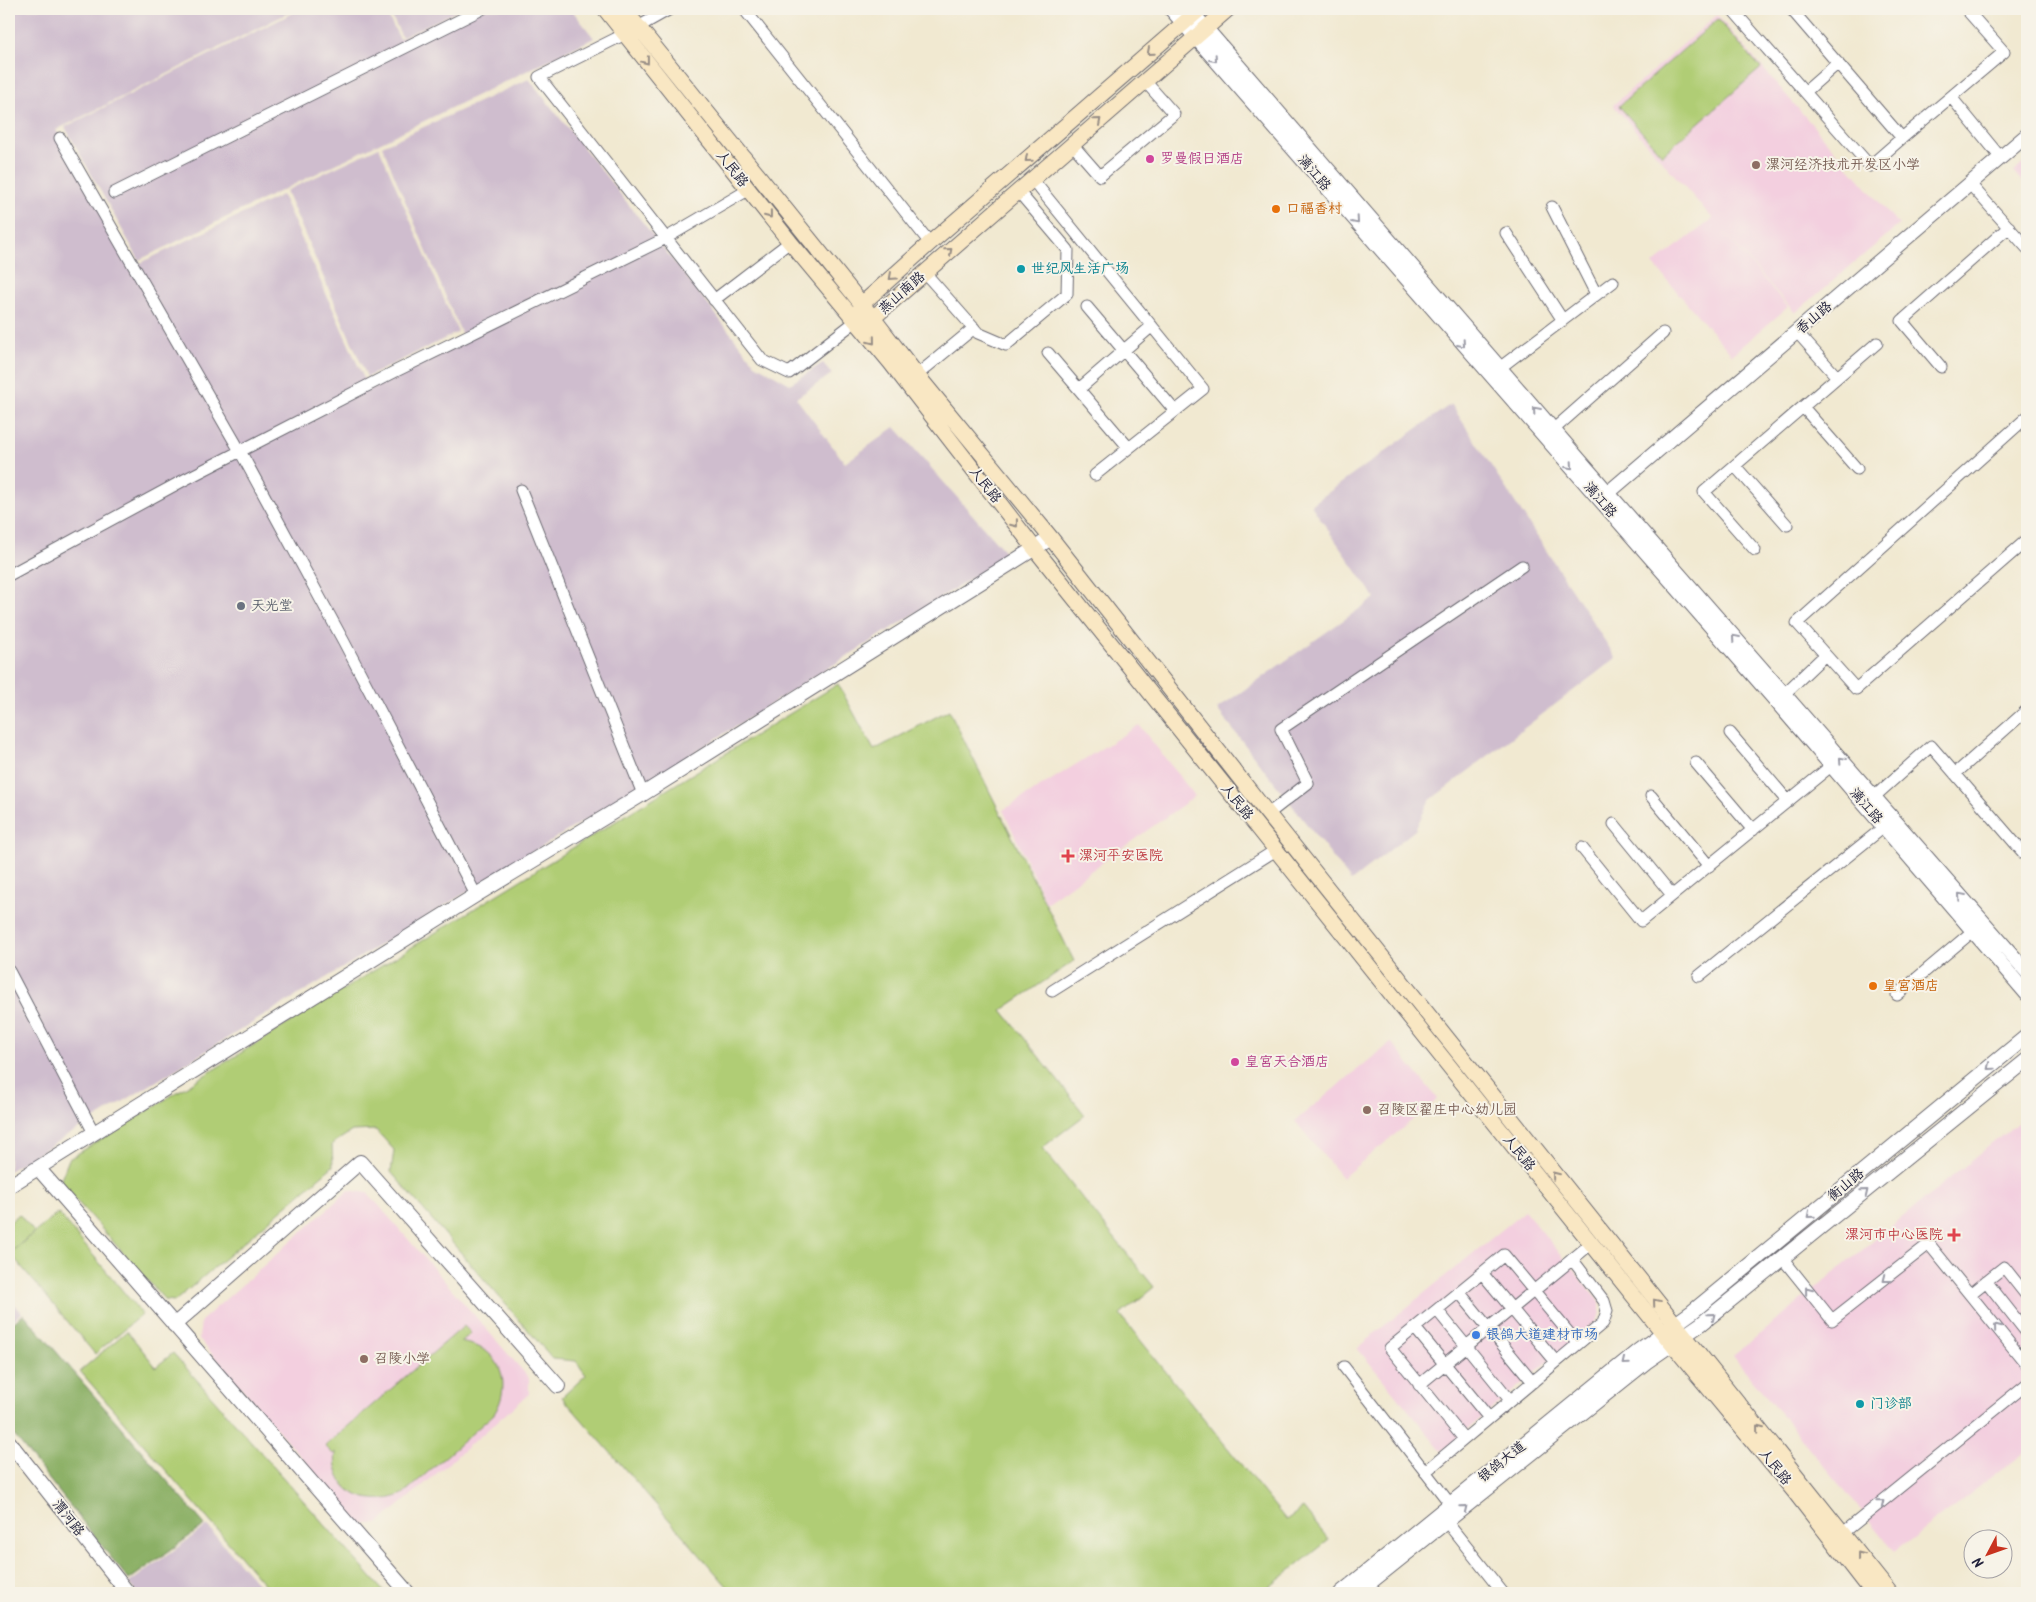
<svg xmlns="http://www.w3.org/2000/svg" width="2036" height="1602" viewBox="0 0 2036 1602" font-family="Kalam,'LXGW WenKai TC',sans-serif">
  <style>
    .built { fill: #f3cfdf }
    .industrial { fill: #cfbdce }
    .green { fill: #b0cd74; stroke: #697858 }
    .forest { fill: #8cb066; stroke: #576950 }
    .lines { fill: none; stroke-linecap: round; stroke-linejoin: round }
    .minor-casing { stroke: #6a6870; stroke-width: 13 }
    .tertiary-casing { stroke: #6a6870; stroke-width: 16 }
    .secondary-casing { stroke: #6a6870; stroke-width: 17 }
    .minor { stroke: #fff; stroke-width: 11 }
    .tertiary { stroke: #fff; stroke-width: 14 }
    .secondary { stroke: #f9e7c3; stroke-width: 15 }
    .oneway { stroke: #988e86 }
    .oneway2 { stroke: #9c9ca7 }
    .hotel-dot { fill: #d1479c; stroke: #f7f3e8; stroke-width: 2 }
    .education-dot { fill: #8d6e63; stroke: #f7f3e8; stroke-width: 2 }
    .food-dot { fill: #e8710a; stroke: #f7f3e8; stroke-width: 2 }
    .culture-dot { fill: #0f9aa8; stroke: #f7f3e8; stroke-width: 2 }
    .worship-dot { fill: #6b7280; stroke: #f7f3e8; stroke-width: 2 }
    .health-dot { fill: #e0444e; stroke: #f7f3e8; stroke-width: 2 }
    .shop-dot { fill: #3f7fe0; stroke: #f7f3e8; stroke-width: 2 }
    .labels { text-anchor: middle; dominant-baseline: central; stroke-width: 4; stroke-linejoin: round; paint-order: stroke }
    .hotel-label { font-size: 14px; fill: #b23c85; stroke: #f7f3e8; text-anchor: start }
    .education-label { font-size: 14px; fill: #785e54; stroke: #f7f3e8; text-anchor: start }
    .street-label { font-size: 14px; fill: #22223b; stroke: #f7f3e8 }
    .food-label { font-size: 14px; fill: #c56008; stroke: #f7f3e8; text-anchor: start }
    .culture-label { font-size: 14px; fill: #0d838f; stroke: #f7f3e8; text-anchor: start }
    .worship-label { font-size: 14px; fill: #5b616d; stroke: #f7f3e8; text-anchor: start }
    .health-label { font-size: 14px; fill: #be3a42; stroke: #f7f3e8; text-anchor: start }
    .shop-label { font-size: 14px; fill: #366cbe; stroke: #f7f3e8; text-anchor: start }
  </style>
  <rect width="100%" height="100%" fill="#f7f3e8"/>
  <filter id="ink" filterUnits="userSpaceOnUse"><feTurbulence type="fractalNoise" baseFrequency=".02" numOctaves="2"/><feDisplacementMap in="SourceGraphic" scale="10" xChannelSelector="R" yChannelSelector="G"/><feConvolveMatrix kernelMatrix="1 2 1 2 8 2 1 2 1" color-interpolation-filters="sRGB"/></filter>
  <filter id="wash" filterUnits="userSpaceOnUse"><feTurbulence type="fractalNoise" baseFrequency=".0096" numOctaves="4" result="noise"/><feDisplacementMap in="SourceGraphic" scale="20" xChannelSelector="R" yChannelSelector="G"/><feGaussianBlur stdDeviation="1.12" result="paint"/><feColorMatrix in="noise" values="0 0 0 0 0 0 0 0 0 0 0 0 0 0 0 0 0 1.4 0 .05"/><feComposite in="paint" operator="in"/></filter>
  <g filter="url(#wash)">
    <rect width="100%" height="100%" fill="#f1e9d1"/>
    <!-- built -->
    <path class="built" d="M1717,15L1899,225L1795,313L1717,224L1788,307L1732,355L1653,264L1713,219L1613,105Z
      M2027,160V188L2014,172Z
      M1139,725L1195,796L1046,903L1003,810Z
      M1391,1042L1438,1099L1342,1178L1295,1121Z
      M2027,1115V1450L1895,1552L1733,1356Z
      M349,1190L368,1193L529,1378V1394L378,1524H359L199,1339L201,1321Z
      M1525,1211L1600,1302V1313L1595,1322L1442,1451L1357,1348Z"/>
    <!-- industrial -->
    <path class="industrial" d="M9,9H296L56,130L136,265L282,195L369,390L465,342L382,146L529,79L755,364L790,384L823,363L832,374L796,398L845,463L895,427L1008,555L636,789L9,1171Z
      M301,9H384L400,39L464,9H571L594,38L139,260L65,127Z
      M388,9H461L402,37Z
      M379,147L458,332L367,377L286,191Z
      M1451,404L1616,658L1429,801L1415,830L1351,881L1217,709L1375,598L1311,505Z
      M9,1297L22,1313L9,1323Z
      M207,1526L266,1593H138L129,1583Z"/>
    <!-- green -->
    <path class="green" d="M1718,19L1761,68L1662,155L1619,106Z
      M838,684L874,750L949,710L1074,961L1002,1010L1085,1115L1042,1148L1154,1287L1120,1315L1286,1520L1303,1508L1329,1540L1262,1593H733L562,1397L586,1375L576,1361L553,1359L391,1172L394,1150L376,1130L352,1131L332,1144L333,1166L175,1301L165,1300L60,1182L69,1159Z
      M58,1213L142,1314L95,1354L10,1253Z
      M19,1214L34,1232L10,1253L9,1223Z
      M464,1326L471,1333L461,1342C469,1344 479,1346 486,1351C507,1367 507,1394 494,1414L403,1494C379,1505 345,1500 337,1471C335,1465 335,1458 336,1452L333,1454L325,1446Z
      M127,1331L156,1367L173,1353L385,1593H272L80,1371Z"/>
    <!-- forest -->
    <path class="forest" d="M24,1314L205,1525L129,1580L9,1429V1326Z"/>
  </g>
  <g filter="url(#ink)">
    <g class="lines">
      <!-- minor casing -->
      <g class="minor-casing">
        <path id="minor" d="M744,9L930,243
          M1732,9L1870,166L1902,138
          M1791,9L1902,138L2004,52L1966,9
          M638,27L670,9
          M625,34L539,77L762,360L789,373L856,321
          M1805,92L1838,63
          M1951,97L2001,158
          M60,138L240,451L344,642L476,895
          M1072,144L1100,176L1174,114L1144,80
          M1032,179L1203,389L1095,475
          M1970,184L2027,248
          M114,193L482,9
          M1552,207L1596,294
          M1506,233L1562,319
          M925,273L978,333L1006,345L1067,294L1068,250L1018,191
          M714,300L790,242
          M1087,307L1175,411
          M1797,332L1837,377
          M1048,353L1129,448
          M1941,367L1902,321L2009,227
          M1493,373L1613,282
          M917,375L974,328
          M1079,389L1152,326
          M1803,407L1857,469
          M2027,417L1797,623L1856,689L2027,540
          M1553,430L1663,333
          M1735,466L1787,525
          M521,490L643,794
          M1755,550L1704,492L1877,343
          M9,575L186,479L396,371L666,238L748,190
          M1779,699L1825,655
          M1730,733L1788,801
          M1696,763L1753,830
          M1955,774L2027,710
          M1651,796L1709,866
          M1874,797L1931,746L2027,857
          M1268,814L1308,783L1281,729L1522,566
          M1614,824L1672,895
          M1582,848L1641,921L1831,766
          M9,971L94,1133
          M1699,976L1884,827
          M1052,991L1276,850
          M1897,995L1979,926
          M1783,1259L1832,1320L1929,1244L2027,1365
          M1482,1273L1556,1362
          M1986,1281L2027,1333
          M1459,1292L1533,1382
          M1970,1294L2004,1267L2027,1296
          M1437,1310L1510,1400
          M1415,1328L1489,1418
          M1344,1367L1451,1505
          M1419,1385L1592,1243
          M1464,1439L1390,1348L1504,1255L1578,1344
          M1425,1472L1603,1323L1607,1311L1604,1301L1572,1259
          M1442,1516L1503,1593
          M1843,1533L2027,1384
          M115,1593L124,1587"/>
      </g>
      <!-- tertiary casing -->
      <g class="tertiary-casing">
        <path id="tertiary" d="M1171,9L1776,701L2027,994
          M1189,9L1608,493L2027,972
          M1602,498L2027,135
          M38,1168L408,1593
          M9,1186L476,895L643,794L1051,538
          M174,1325L360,1162L558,1386
          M9,1442L128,1593
          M1341,1593L1638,1351L1692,1312L2027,1036
          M1357,1593L1646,1362L1701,1324L2027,1060"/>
      </g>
      <!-- secondary casing -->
      <g class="secondary-casing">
        <path id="secondary" d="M605,9L790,242L890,362L1035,549L1433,1046L1672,1344L1794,1491L1873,1593
          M624,9L873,318L917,375L1051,538L1268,814L1890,1593
          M859,312L862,304L930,243L1200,9
          M865,319L873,318L1228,9"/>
      </g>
      <!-- minor -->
      <use href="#minor" class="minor"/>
      <!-- tertiary -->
      <use href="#tertiary" class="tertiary"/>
      <!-- secondary -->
      <use href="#secondary" class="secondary"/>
    </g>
    <!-- one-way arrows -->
    <defs><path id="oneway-chevron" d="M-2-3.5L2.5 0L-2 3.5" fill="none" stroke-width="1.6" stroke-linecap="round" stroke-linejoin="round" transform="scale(1.25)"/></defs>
    <g class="oneway">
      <use href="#oneway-chevron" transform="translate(1150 52) rotate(139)"/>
      <use href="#oneway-chevron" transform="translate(646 61) rotate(52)"/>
      <use href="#oneway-chevron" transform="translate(1098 121) rotate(-41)"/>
      <use href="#oneway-chevron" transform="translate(1028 159) rotate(139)"/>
      <use href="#oneway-chevron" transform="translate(769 215) rotate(52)"/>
      <use href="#oneway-chevron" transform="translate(949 251) rotate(-41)"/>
      <use href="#oneway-chevron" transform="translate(892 277) rotate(138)"/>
      <use href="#oneway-chevron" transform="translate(872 341) rotate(51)"/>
      <use href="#oneway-chevron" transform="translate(1015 524) rotate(52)"/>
      <use href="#oneway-chevron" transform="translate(1555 1175) rotate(-129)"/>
      <use href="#oneway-chevron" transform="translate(1656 1302) rotate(-130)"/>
      <use href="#oneway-chevron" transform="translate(1759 1428) rotate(-129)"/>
      <use href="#oneway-chevron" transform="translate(1860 1555) rotate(-128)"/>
    </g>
    <g class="oneway2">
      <use href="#oneway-chevron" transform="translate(1214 59) rotate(49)"/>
      <use href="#oneway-chevron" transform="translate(1356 221) rotate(49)"/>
      <use href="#oneway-chevron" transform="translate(1462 344) rotate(49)"/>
      <use href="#oneway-chevron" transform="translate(1536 410) rotate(-131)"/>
      <use href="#oneway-chevron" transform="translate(1570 466) rotate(49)"/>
      <use href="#oneway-chevron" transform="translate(1735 638) rotate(-131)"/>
      <use href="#oneway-chevron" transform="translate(1842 760) rotate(-131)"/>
      <use href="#oneway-chevron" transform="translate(1961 896) rotate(-131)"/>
      <use href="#oneway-chevron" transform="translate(1990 1067) rotate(140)"/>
      <use href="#oneway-chevron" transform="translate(1865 1192) rotate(-39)"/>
      <use href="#oneway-chevron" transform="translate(1810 1215) rotate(140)"/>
      <use href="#oneway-chevron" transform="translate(1886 1279) rotate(142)"/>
      <use href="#oneway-chevron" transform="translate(1808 1290) rotate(-129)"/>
      <use href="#oneway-chevron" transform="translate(1712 1316) rotate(-39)"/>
      <use href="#oneway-chevron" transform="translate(1997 1327) rotate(-129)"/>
      <use href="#oneway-chevron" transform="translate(1625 1362) rotate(141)"/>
      <use href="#oneway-chevron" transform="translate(1881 1503) rotate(-39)"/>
      <use href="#oneway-chevron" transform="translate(1464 1508) rotate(-39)"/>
    </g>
  </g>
  <!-- markers -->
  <g class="hotel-dot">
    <circle cx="1150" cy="159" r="5"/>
    <circle cx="1235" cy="1062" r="5"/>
  </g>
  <g class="education-dot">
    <circle cx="1756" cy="165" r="5"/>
    <circle cx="1367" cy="1110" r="5"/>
    <circle cx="364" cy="1359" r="5"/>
  </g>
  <g class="food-dot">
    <circle cx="1276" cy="209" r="5"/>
    <circle cx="1873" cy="986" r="5"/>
  </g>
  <g class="culture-dot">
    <circle cx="1021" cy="269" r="5"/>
    <circle cx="1860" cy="1404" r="5"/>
  </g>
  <circle class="worship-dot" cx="241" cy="606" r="5"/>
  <g class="health-dot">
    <path d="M1065.5 848.5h5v5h5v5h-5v5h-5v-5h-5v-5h5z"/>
    <path d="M1951.5 1227.5h5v5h5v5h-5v5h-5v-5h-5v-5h5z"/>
  </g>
  <circle class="shop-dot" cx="1476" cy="1335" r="5"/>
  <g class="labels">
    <!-- hotel labels -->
    <g class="hotel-label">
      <text x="1160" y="159">罗曼假日酒店</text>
      <text x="1245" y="1062">皇宫天合酒店</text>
    </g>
    <!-- education labels -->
    <g class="education-label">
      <text x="1766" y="165">漯河经济技术开发区小学</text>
      <text x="1377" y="1110">召陵区翟庄中心幼儿园</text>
      <text x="374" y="1359">召陵小学</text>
    </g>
    <!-- street labels -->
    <g class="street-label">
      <text transform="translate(732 169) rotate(52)">人民路</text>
      <text transform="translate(1314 173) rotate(49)">漓江路</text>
      <text transform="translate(902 293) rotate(-41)">燕山南路</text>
      <text transform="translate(1814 318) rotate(-40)">香山路</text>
      <text transform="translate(985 485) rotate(52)">人民路</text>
      <text transform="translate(1600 500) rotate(49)">漓江路</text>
      <text transform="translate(1237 802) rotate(51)">人民路</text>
      <text transform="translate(1866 806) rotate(49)">漓江路</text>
      <text transform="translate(1519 1153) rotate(51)">人民路</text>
      <text transform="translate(1846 1185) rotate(-40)">衡山路</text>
      <text transform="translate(1502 1462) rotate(-39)">银鸽大道</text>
      <text transform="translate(1775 1467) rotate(51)">人民路</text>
      <text transform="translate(68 1518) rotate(52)">渭河路</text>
    </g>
    <!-- food labels -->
    <g class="food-label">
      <text x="1286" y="209">口福香村</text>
      <text x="1883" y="986">皇宫酒店</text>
    </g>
    <!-- culture labels -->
    <g class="culture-label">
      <text x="1031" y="269">世纪风生活广场</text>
      <text x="1870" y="1404">门诊部</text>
    </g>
    <!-- worship labels -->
    <g class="worship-label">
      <text x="251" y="606">天光堂</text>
    </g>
    <!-- health labels -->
    <g class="health-label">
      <text x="1079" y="856">漯河平安医院</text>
      <text x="1943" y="1235" text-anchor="end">漯河市中心医院</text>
    </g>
    <!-- shop labels -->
    <g class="shop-label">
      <text x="1486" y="1335">银鸽大道建材市场</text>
    </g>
  </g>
  <!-- margin -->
  <rect width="2036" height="1602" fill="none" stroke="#f7f3e8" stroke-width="30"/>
  <!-- north arrow -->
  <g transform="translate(1988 1554) rotate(229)"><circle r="24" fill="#f7f3e8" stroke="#a29fa3"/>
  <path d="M0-4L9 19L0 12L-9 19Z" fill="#c8321e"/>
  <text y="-8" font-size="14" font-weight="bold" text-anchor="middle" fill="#22223b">N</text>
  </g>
</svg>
